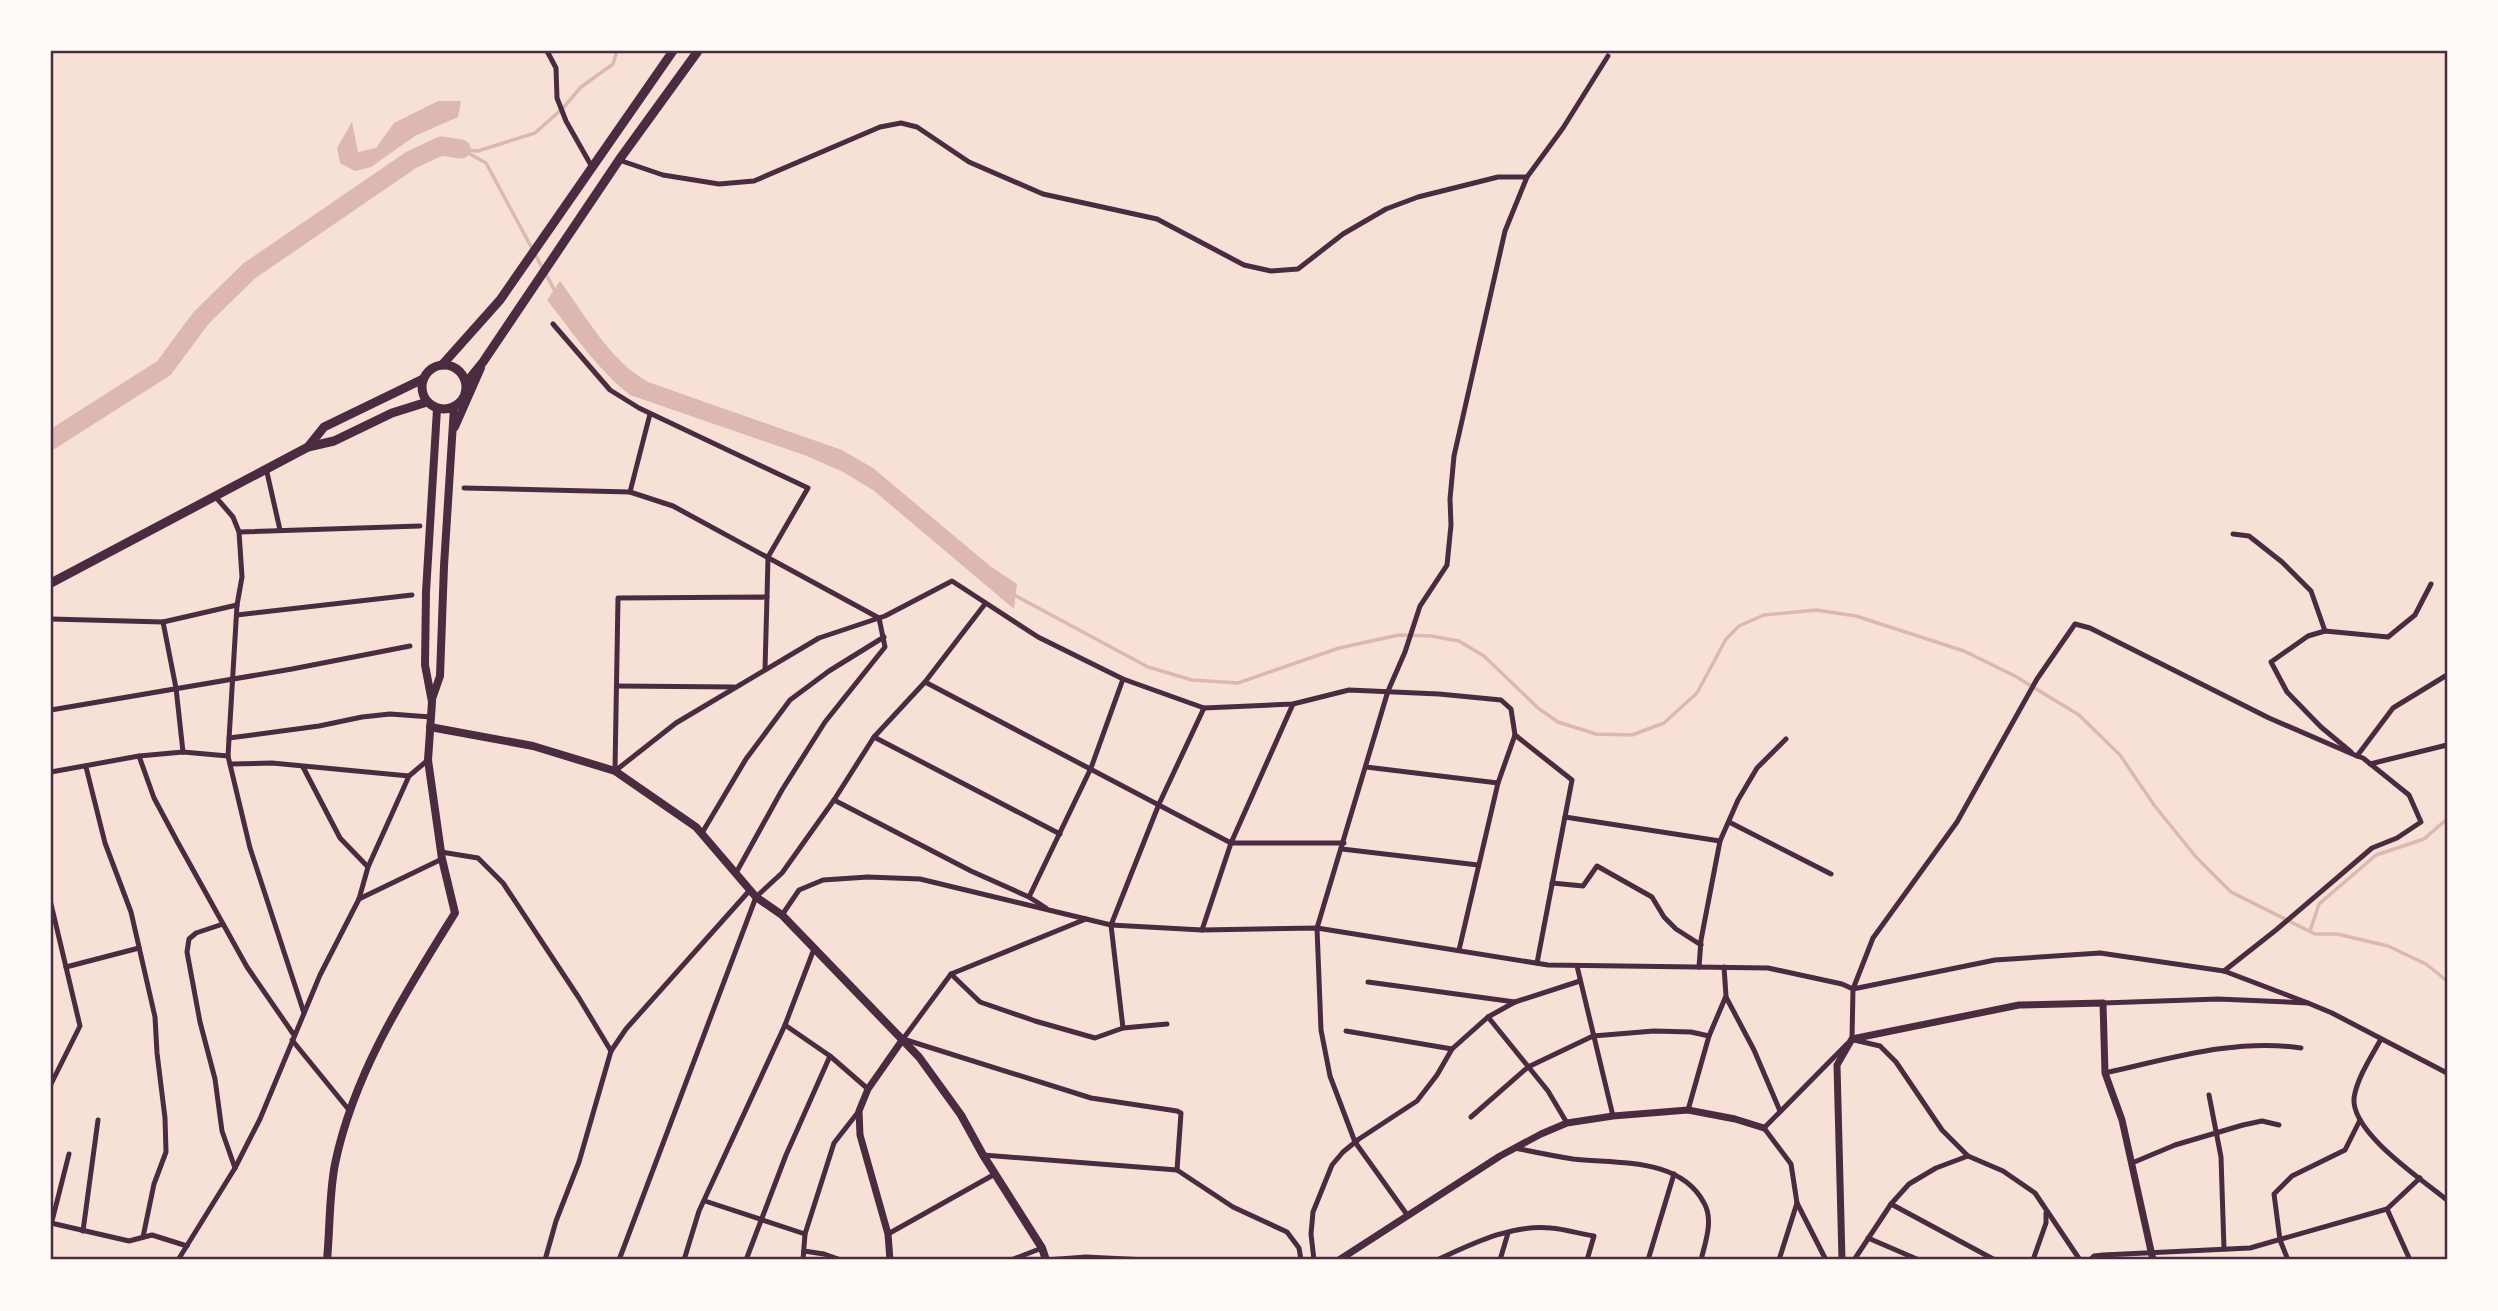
<svg xmlns="http://www.w3.org/2000/svg" width="2498" height="1311" font-family="'Open Sans',sans-serif">
	<rect width="100%" height="100%" fill="#f7e1d7"/>
	<g fill="#dcb8b0">
		<path d="M438,101H461L458,117L415,136L371,167L355,171L340,163L337,148L352,122L358,152L376,148L394,123Z"/>
		<path d="M560,281C586,316 609,360 648,382L842,450L873,468L990,566L1017,584L1014,609L873,490L843,472L807,456L630,395C597,369 573,333 547,300Z"/>
	</g>
	<g fill="none" stroke-linecap="round" stroke-linejoin="round">
		<g stroke="#dcb8b0" stroke-width="3.5">
			<path d="M461,149L486,163L556,293"/>
			<path d="M466,150L478,151L535,133L563,108L581,87L613,64L617,51"/>
			<path d="M1014,595L1148,667L1192,680L1238,683L1339,648L1399,635L1431,636L1459,641L1484,656L1538,708L1558,722L1596,734L1632,735L1664,723L1697,693L1726,639L1739,626L1764,615L1816,610L1856,616L1964,651L2015,676L2079,715L2120,755L2154,805L2196,857L2231,892L2315,934H2337L2388,946L2426,964L2447,981"/>
			<path d="M2310,931L2319,904L2376,855L2424,839L2447,819"/>
		</g>
		<path stroke="#dcb8b0" stroke-width="19" d="M51,440L164,368L201,318L249,271L411,160L441,146L461,149"/>
		<g stroke="#4a2c40" stroke-width="5">
			<path d="M547,51L556,68L557,98L566,121L592,167"/>
			<path d="M619,160L663,175L719,184L754,181L880,127L901,123L917,127L969,162L1043,194L1157,219L1244,265L1271,271L1298,269L1343,234L1386,209L1418,197L1498,177H1527"/>
			<path d="M553,324L610,390L639,408L808,488L768,557L767,597"/>
			<path d="M266,468L280,530"/>
			<path d="M464,488L630,492L673,506L879,618L885,647L825,722L782,790L736,873"/>
			<path d="M630,492L650,414"/>
			<path d="M214,495L233,517L239,532L242,577L237,605L228,756L250,848L304,1013"/>
			<path d="M239,532L420,526"/>
			<path d="M2233,534L2249,536L2282,562L2311,591L2325,631"/>
			<path d="M237,615L412,595"/>
			<path d="M51,619L163,622L237,605"/>
			<path d="M163,622L176,688L183,752"/>
			<path d="M925,682L1231,843H1344"/>
			<path d="M618,686L734,687"/>
			<path d="M51,710L292,669L410,646"/>
			<path d="M1515,735L1572,780L1537,963"/>
			<path d="M874,737L1060,834"/>
			<path d="M229,738L319,726L362,717L390,714L431,717"/>
			<path d="M2351,752L2321,727L2287,692L2271,662L2308,636L2325,631L2388,637L2415,615L2431,584"/>
			<path d="M139,756L154,798L177,841L247,967L294,1035"/>
			<path d="M230,764L272,763L409,776"/>
			<path d="M2370,764L2447,745"/>
			<path d="M86,767L105,843L131,912L155,1017L157,1053L165,1118L166,1152L154,1184L143,1237"/>
			<path d="M303,767L340,838L368,867"/>
			<path d="M1366,767L1498,783"/>
			<path d="M615,770L618,598L767,597L765,669"/>
			<path d="M615,771L676,723L819,638L885,616L952,581L1038,637L1123,679L1204,708L1293,704L1349,690L1439,694L1501,700L1511,709L1515,735L1498,783L1459,950"/>
			<path d="M51,772L139,756L183,752L228,756"/>
			<path d="M834,800L971,871L1029,897L1046,908"/>
			<path d="M1565,817L1720,841"/>
			<path d="M1729,822L1831,874"/>
			<path d="M702,833L746,759L790,700L829,671L884,637"/>
			<path d="M1342,849L1478,865"/>
			<path d="M441,852L478,858L503,883L579,998L611,1051"/>
			<path d="M1552,883L1583,886L1597,866L1652,897L1664,917L1676,929L1701,945"/>
			<path d="M1029,897L1091,768L1123,679"/>
			<path d="M359,899L442,859"/>
			<path d="M51,904L80,1026L51,1084"/>
			<path d="M782,915L799,890L823,880L868,877L920,879L1111,925L1202,930L1317,928L1548,965L1768,968L1842,984L1853,989L1852,1039"/>
			<path d="M1086,919L951,974L903,1039L1091,1098L1177,1111L1181,1113L1177,1170"/>
			<path d="M223,924L196,933L189,939L187,952L200,1022L215,1079L222,1131L235,1168"/>
			<path d="M1202,930L1231,843L1293,704"/>
			<path d="M1577,966L1613,1116"/>
			<path d="M66,967L139,948"/>
			<path d="M1699,967L1701,940L1720,841L1738,800L1757,768L1786,739"/>
			<path d="M2224,971L2276,930L2372,848L2397,838L2421,822L2409,795L2363,758L2357,756L2393,708L2447,675"/>
			<path d="M951,974L980,1002L1035,1021L1095,1038L1123,1028L1167,1024"/>
			<path d="M1368,982L1515,1002"/>
			<path d="M1726,997L1754,1050L1780,1111"/>
			<path d="M2103,1003L2218,999L2308,1003L2332,1013L2447,1073"/>
			<path d="M2308,1003L2224,971L2100,953L1995,960L1853,989L1873,938L1957,822L2037,679L2075,624L2090,628L2269,718L2357,756"/>
			<path d="M1488,1017L1548,1091L1567,1123"/>
			<path d="M785,1025L830,1056L868,1089"/>
			<path d="M1123,1028L1111,925L1159,804L1204,708"/>
			<path d="M1346,1031L1452,1049"/>
			<path d="M2381,1039C2371,1057 2357,1078 2354,1098C2351,1133 2423,1180 2447,1200"/>
			<path d="M292,1040L349,1110"/>
			<path d="M1854,1040L1880,1046L1896,1062L1942,1130L1968,1156L2003,1171L2035,1193L2080,1260"/>
			<path d="M2105,1073C2169,1059 2235,1038 2301,1048"/>
			<path d="M2209,1095L2221,1157L2224,1249"/>
			<path d="M1688,1110L1709,1036L1726,996L1724,967"/>
			<path d="M1471,1117L1528,1067L1593,1036L1654,1031L1691,1032L1709,1036"/>
			<path d="M1515,1148C1534,1152 1554,1156 1573,1159C1617,1164 1680,1157 1704,1203C1714,1220 1705,1243 1701,1260"/>
			<path d="M983,1155L1177,1170L1233,1207L1287,1232L1299,1248L1301,1260"/>
			<path d="M2132,1163L2175,1145L2243,1125L2262,1121L2279,1125"/>
			<path d="M705,1201L805,1234"/>
			<path d="M1797,1203L1826,1260"/>
			<path d="M1891,1204L1995,1260"/>
			<path d="M2387,1209L2410,1260"/>
			<path d="M1408,1216L1355,1142L1330,1076L1321,1030L1317,928L1388,691L1405,652L1420,606L1447,565L1451,525L1450,499L1454,456L1505,231L1527,177L1563,128L1608,56"/>
			<path d="M51,1223L129,1241L152,1235L187,1246"/>
			<path d="M51,1225L69,1154"/>
			<path d="M83,1231L98,1120"/>
			<path d="M888,1234L995,1174"/>
			<path d="M1868,1238L1919,1260"/>
			<path d="M804,1251L824,1254L841,1260"/>
			<path d="M178,1260L235,1168L260,1119L320,975L359,899L368,867L409,776L428,760"/>
			<path d="M545,1260L556,1221L579,1162L611,1051L626,1029L750,890"/>
			<path d="M619,1260L756,897L782,873L834,800L874,737L925,682L985,604"/>
			<path d="M684,1260L699,1211L785,1025L814,949"/>
			<path d="M746,1260L786,1155L830,1056"/>
			<path d="M803,1260L805,1234L834,1143L859,1111"/>
			<path d="M1011,1260L1042,1248"/>
			<path d="M1046,1260L1086,1257L1147,1260"/>
			<path d="M1314,1260L1311,1234L1313,1212L1332,1165L1343,1152L1359,1139L1417,1101L1437,1075L1452,1049L1488,1017L1515,1002L1580,981"/>
			<path d="M1437,1260C1472,1244 1511,1224 1551,1228C1565,1229 1580,1234 1594,1236L1587,1260"/>
			<path d="M1500,1260L1508,1233"/>
			<path d="M1648,1260L1674,1174"/>
			<path d="M1779,1260L1797,1203L1791,1164L1764,1128L1847,1044"/>
			<path d="M1854,1260L1891,1204L1909,1184L1936,1168L1968,1156"/>
			<path d="M2033,1260L2046,1223V1213"/>
			<path d="M2090,1260L2094,1256L2103,1255L2250,1248L2387,1209L2420,1178"/>
			<path d="M2288,1260L2280,1240L2274,1194L2292,1176L2345,1150L2360,1120"/>
		</g>
		<g stroke="#4a2c40" stroke-width="7">
			<path d="M890,1260L888,1234L860,1135L859,1111L868,1089L903,1039"/>
			<path d="M1339,1260L1500,1156L1541,1134L1567,1123L1613,1116L1688,1110L1735,1119L1764,1128"/>
			<path d="M1842,1260L1837,1065L1852,1039L2019,1005L2103,1003L2105,1073L2122,1120L2153,1260"/>
		</g>
		<g stroke="#4a2c40" stroke-width="8">
			<path d="M455,427L481,368"/>
			<path d="M432,699L440,676L444,566L454,407"/>
			<path d="M430,727L533,746L615,771L696,827L756,897L782,915L919,1057L961,1115L983,1155L1042,1248L1046,1260"/>
			<path d="M327,1260C330,1229 329,1195 335,1164C354,1072 406,992 455,913L442,859L428,760L432,702L425,665L426,592L437,409"/>
		</g>
		<g stroke="#4a2c40" stroke-width="9">
			<circle cx="444" cy="387" r="22"/>
			<path d="M442,365L500,300L673,51"/>
			<path d="M466,383L483,362L619,160L698,51"/>
			<path d="M308,447L324,427L423,379"/>
			<path d="M51,583L308,447L334,441L392,413L427,402"/>
		</g>
	</g>
	<rect width="2498" height="1311" fill="none" stroke="#fffaf5" stroke-width="105"/>
	<rect x="52" y="52" width="2394" height="1206" fill="none" stroke="#4a2c40" stroke-width="2.5"/>
</svg>
